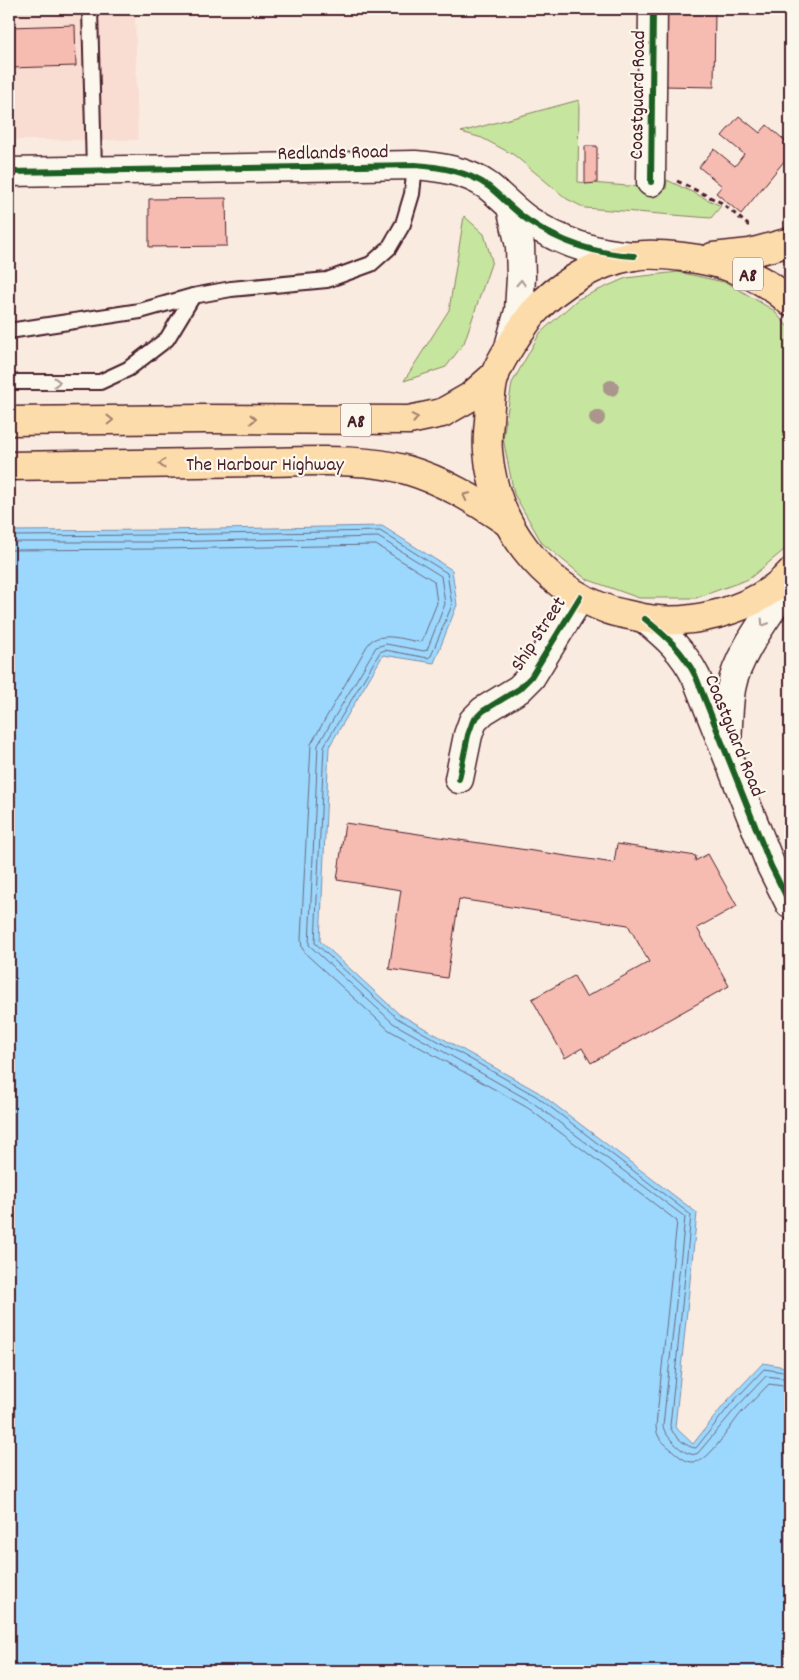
<svg xmlns="http://www.w3.org/2000/svg" width="799" height="1680" font-family="Dekko,sans-serif">
	<rect width="100%" height="100%" fill="#faebe0"/>
	<filter id="ink" filterUnits="userSpaceOnUse"><feTurbulence type="fractalNoise" baseFrequency=".02" numOctaves="2"/><feDisplacementMap in="SourceGraphic" scale="10" xChannelSelector="R" yChannelSelector="G"/><feConvolveMatrix kernelMatrix="1 2 1 2 8 2 1 2 1" color-interpolation-filters="sRGB"/></filter>
	<g filter="url(#ink)">
		<path fill="#f9ddd2" d="M9,9H135L138,140H9Z"/>
		<g fill="#c6e59e" stroke="#888264">
			<path d="M579,100L578,182L666,189L667,180L721,206L711,218L585,208L567,199L514,155L482,138L461,132Z"/>
			<path d="M464,216L484,234L492,261L464,343L446,367L404,381L449,310Z"/>
			<path d="M678,272L728,283L773,310L790,329V545L749,579L696,598H639L586,579L542,543L514,494L503,438L512,383L540,333L578,299L626,278Z"/>
		</g>
		<path fill="#9cd8fd" stroke="#7b8ea9" d="M382,526L452,570L457,605L434,663L383,655L329,747L320,941L399,1014L538,1092L697,1213L675,1427L693,1444L727,1401L763,1363L790,1368V1671H9V531L161,530Z"/>
		<g fill="none" stroke-linecap="round" stroke-linejoin="round">
			<g stroke="#6b697f" stroke-width="1">
				<path d="M9,536L161,535L380,531L447,573L452,605L431,656L428,658L385,650L380,652L324,746L315,943L397,1018L536,1096L691,1215L670,1426C672,1435 687,1448 696,1448L731,1404L764,1369L790,1373"/>
				<path d="M9,542H161L378,537L441,576L445,604L427,650L424,651L386,644L376,647L318,745L309,945L393,1023L532,1102L685,1217L663,1426C664,1435 682,1453 691,1454C694,1455 695,1454 698,1453L736,1408L766,1376L790,1379"/>
				<path d="M9,550L161,549L376,545L434,581L437,603L422,641L420,642C405,640 385,632 371,641L367,646L311,744L301,939L302,948L307,955L389,1030L528,1108L677,1221L656,1426C656,1438 664,1443 672,1450C680,1457 688,1465 699,1461C712,1457 732,1423 742,1412C751,1403 760,1393 769,1384L790,1387"/>
			</g>
		</g>
		<g fill="#f6bbb1" stroke="#4a1f2b">
			<path d="M664,9H715L714,87L663,86Z"/>
			<path d="M75,25L76,66L9,68V27Z"/>
			<path d="M739,116L760,133L767,125L790,145V154L741,214L716,193L722,186L699,167L714,149L735,166L744,154L722,136Z"/>
			<path d="M585,146H597V183L585,184Z"/>
			<path d="M226,198L227,246L149,247V199Z"/>
			<path d="M345,823L614,863L617,844L696,856L695,861L708,854L737,906L697,928L729,986L591,1063L582,1048L565,1058L532,999L574,976L586,997L649,962L628,925L459,899L447,978L389,969L401,890L337,880Z"/>
		</g>
		<g fill="none" stroke-linecap="round" stroke-linejoin="round">
			<g stroke="#4a1f2b" stroke-width="18">
				<g id="service">
					<path d="M90,9L94,171"/>
					<path d="M9,331L140,311L193,296L231,289L327,280L371,264L389,248L403,224L412,194L415,165"/>
					<path d="M9,382H100L128,369L167,339L193,296"/>
				</g>
			</g>
			<g stroke="#4a1f2b" stroke-width="31">
				<g id="minor">
					<path d="M9,172L415,165C440,167 467,171 488,186C502,197 514,211 529,221C560,242 597,254 634,256"/>
					<path d="M651,182L653,9"/>
					<path d="M510,343L519,311L521,277L520,246L511,207"/>
					<path d="M645,619C667,637 683,651 696,677L771,866L790,904"/>
					<path d="M727,747C728,728 728,708 731,689C737,654 771,612 790,582"/>
					<path d="M459,779L468,735L473,721L483,711L519,689L531,677L580,597"/>
				</g>
			</g>
			<g stroke="#4a1f2b" stroke-width="31">
				<g id="trunk">
					<path d="M713,257L750,253L790,242"/>
					<path d="M790,302C762,275 721,261 683,257C667,255 649,253 633,256C596,263 560,283 535,311C529,317 525,325 520,331C511,345 500,360 495,375C490,389 490,407 489,421C488,431 487,441 488,451C494,524 540,585 609,610C617,613 625,614 634,616C683,629 755,612 790,573"/>
					<path d="M9,421L204,419L409,420L442,413L470,397L495,375"/>
					<path d="M9,466C92,465 176,463 259,462C305,462 362,457 407,470C444,481 475,500 507,522"/>
				</g>
			</g>
			<path stroke="#4a1f2b" stroke-width="3" stroke-dasharray="5 4" stroke-linecap="butt" d="M677,181L722,203L748,225H749"/>
			<use href="#service" stroke="#fbf7ec" stroke-width="14"/>
			<use href="#minor" stroke="#fbf7ec" stroke-width="28"/>
			<use href="#trunk" stroke="#fddcac" stroke-width="28"/>
			<g stroke="#fbf7ec" stroke-width="9">
				<g id="cycleway">
					<path d="M9,172L415,165C440,167 467,171 488,186C502,197 514,211 529,221C560,242 597,254 634,256"/>
					<path d="M651,182L653,9"/>
					<path d="M645,619C667,637 683,651 696,677L771,866L790,904"/>
					<path d="M459,779L468,735L473,721L483,711L519,689L531,677L580,597"/>
				</g>
			</g>
			<use href="#cycleway" stroke="#1b5e20" stroke-width="6"/>
		</g>
		<g fill="#aa968c">
			<circle cx="611" cy="388" r="8"/>
			<circle cx="597" cy="418" r="8"/>
		</g>
		<defs><path id="oneway-chevron" d="M-2-3.5L2.5 0L-2 3.5" fill="none" stroke-width="1.6" stroke-linecap="round" stroke-linejoin="round" transform="scale(1.25)"/></defs>
		<g stroke="#ab9695">
			<use href="#oneway-chevron" transform="translate(521 283) rotate(-87)"/>
			<use href="#oneway-chevron" transform="translate(57 382)"/>
			<use href="#oneway-chevron" transform="translate(764 623) rotate(123)"/>
		</g>
		<g stroke="#a47e6c">
			<use href="#oneway-chevron" transform="translate(415 418) rotate(-11)"/>
			<use href="#oneway-chevron" transform="translate(253 419)"/>
			<use href="#oneway-chevron" transform="translate(110 420) rotate(-1)"/>
			<use href="#oneway-chevron" transform="translate(162 464) rotate(179)"/>
			<use href="#oneway-chevron" transform="translate(466 496) rotate(-153)"/>
		</g>
	</g>
	<g text-anchor="middle" stroke-width="4.5" stroke-linejoin="round" paint-order="stroke">
		<g fill="#fbf7ec" stroke="#7f6065" stroke-width="1">
			<rect x="733" y="257.5" width="30" height="33" rx="4"/>
			<rect x="341" y="403.5" width="30" height="33" rx="4"/>
		</g>
		<g font-size="19" font-weight="bold" fill="#4a1f2b">
			<text x="748" y="281">A8</text>
			<text x="356" y="427">A8</text>
		</g>
		<g font-size="20" fill="#4a1f2b" stroke="#fbf7ec">
			<text transform="translate(636 95) rotate(-89)" y="7">Coastguard Road</text>
			<text transform="translate(333 151) rotate(-1)" y="7">Redlands Road</text>
			<text x="265" y="470">The Harbour Highway</text>
			<text transform="translate(537 633) rotate(-57)" y="7">Ship Street</text>
			<text transform="translate(736 735) rotate(68)" y="7">Coastguard Road</text>
		</g>
	</g>
	<rect width="799" height="1680" fill="none" stroke="#fbf7ec" stroke-width="30"/>
	<rect x="15" y="15" width="769" height="1650" fill="none" stroke="#4a1f2b" stroke-width="2" filter="url(#ink)"/>
</svg>
